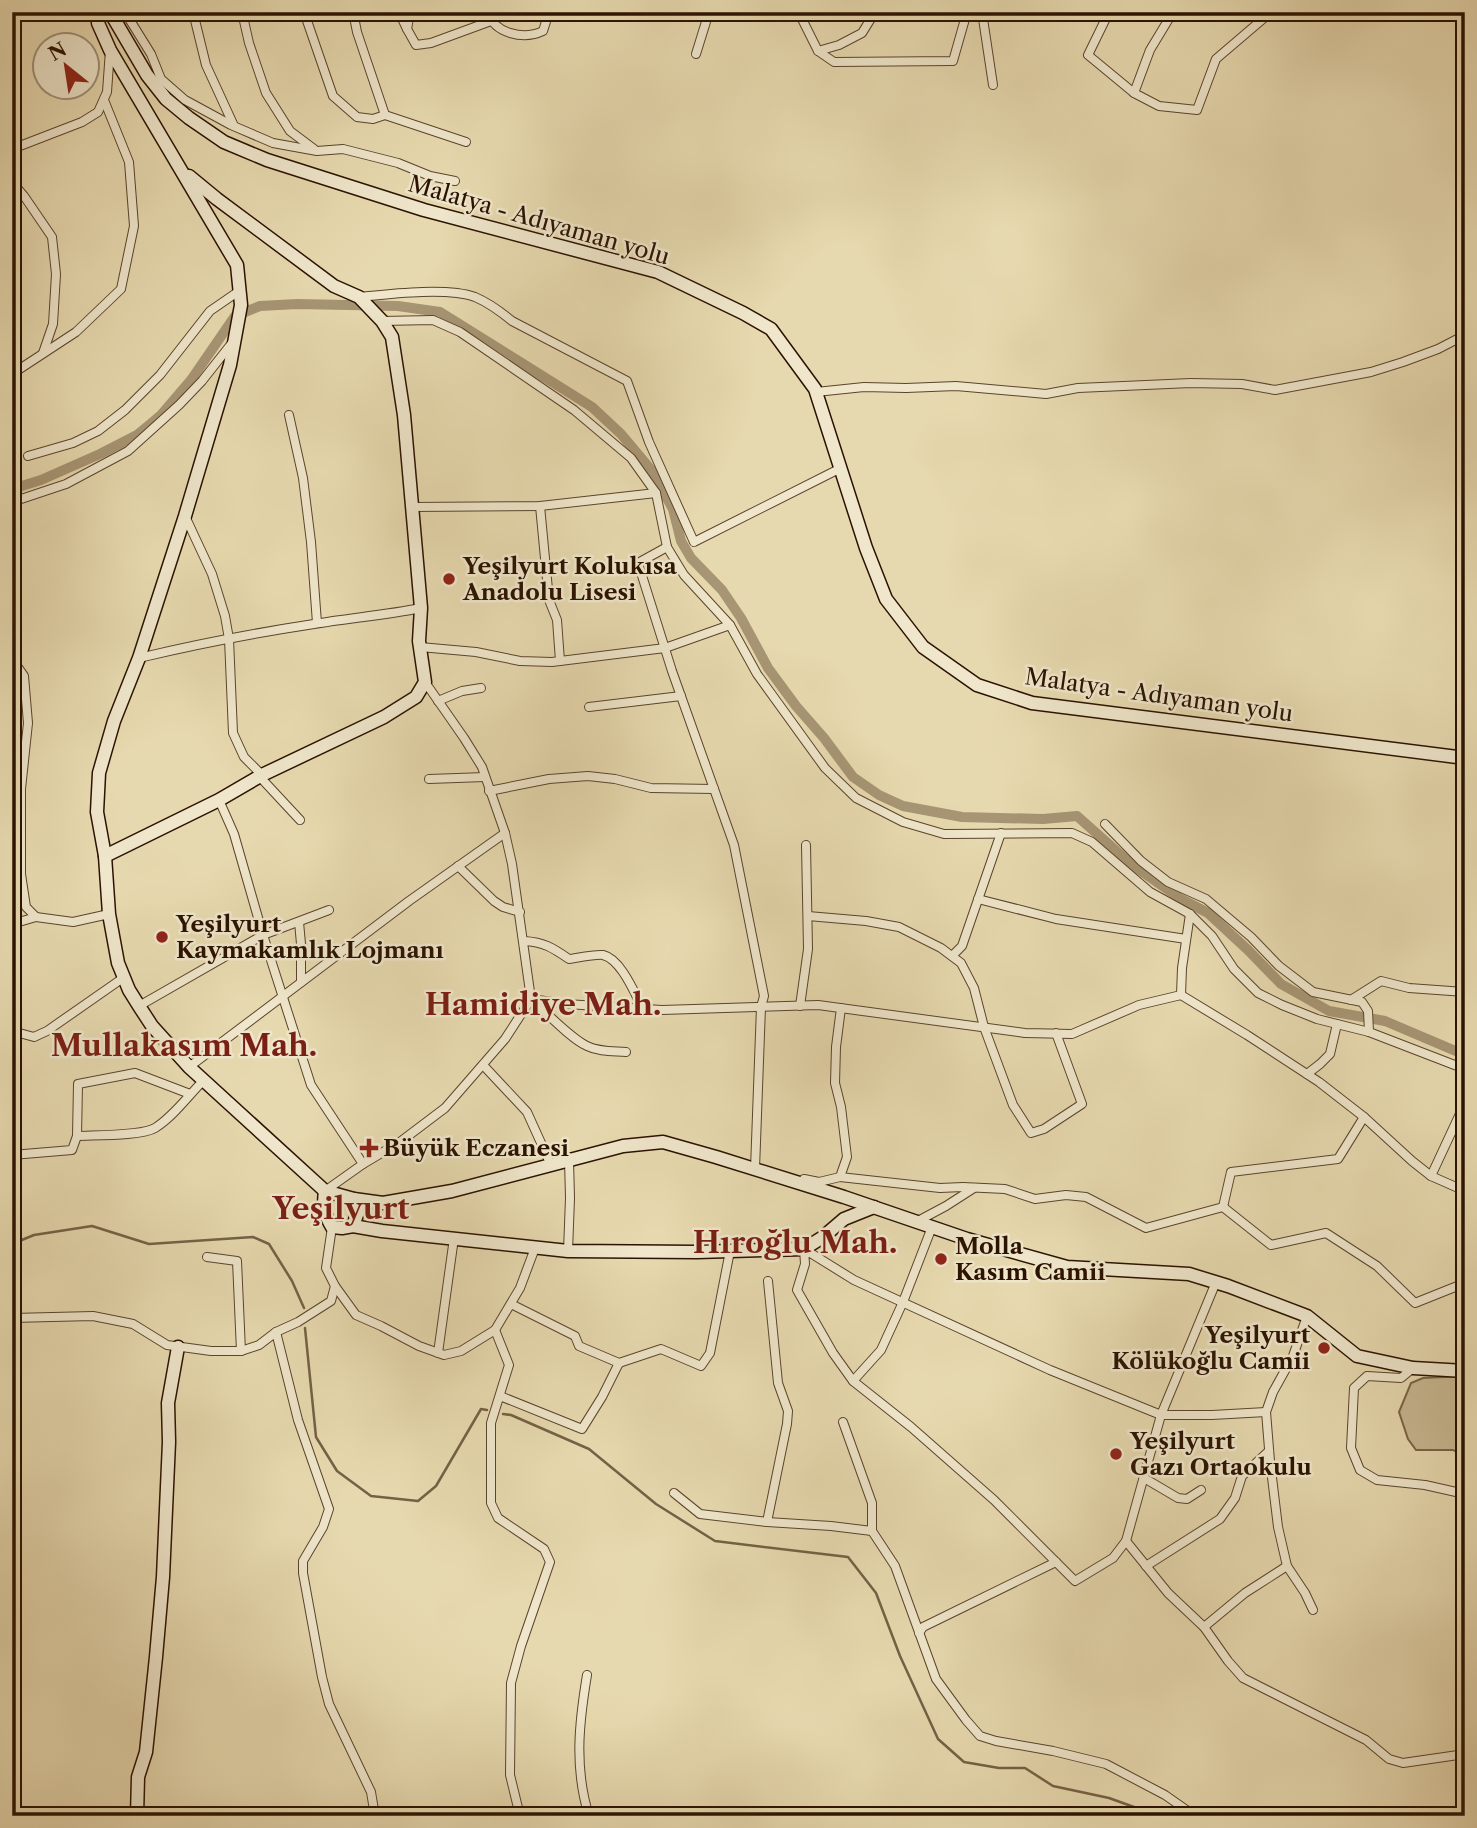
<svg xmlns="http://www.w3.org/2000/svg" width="1477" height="1828" font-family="'Libre Caslon Text',serif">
	<rect width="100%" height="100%" fill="#e7d9af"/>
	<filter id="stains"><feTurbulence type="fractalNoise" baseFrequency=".00286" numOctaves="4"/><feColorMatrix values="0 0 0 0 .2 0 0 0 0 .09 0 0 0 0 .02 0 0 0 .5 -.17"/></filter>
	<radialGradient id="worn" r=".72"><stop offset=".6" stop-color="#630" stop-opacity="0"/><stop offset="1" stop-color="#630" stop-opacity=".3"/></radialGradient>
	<path fill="#c7b791" stroke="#796448" stroke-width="2" d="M1465,1376V1457L1453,1450H1416L1408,1439L1399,1412L1411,1383L1423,1378Z"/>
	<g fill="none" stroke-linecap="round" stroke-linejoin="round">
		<g stroke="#756146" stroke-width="2.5">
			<path d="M12,1244L34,1235L92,1226L149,1244L253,1237L269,1244L292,1281L304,1308"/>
			<path d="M305,1328L316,1437L337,1471L371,1496L418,1501L436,1486L481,1409L487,1410"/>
			<path d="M503,1414L511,1415L589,1449L656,1504L715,1541L848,1557L876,1593L900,1656L938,1739L964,1762L999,1768H1025L1053,1786L1109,1798L1159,1816"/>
		</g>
		<path stroke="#a79574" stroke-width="10" d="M12,489L41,480L100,454L137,435L161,415L191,380L235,316L260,306L297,304L398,306L440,312L592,407L621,434L652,471L673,509L681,541L691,558L722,590L741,618L768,668L796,706L824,738L853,777L879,795L903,806L962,817L1043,819L1077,816L1131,864L1181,899L1208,913L1248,950L1281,984L1329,1011L1385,1021L1465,1055"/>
		<g stroke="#5a442c" stroke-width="10">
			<g id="street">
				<path d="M193,12L206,65L234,126"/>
				<path d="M242,12L249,43L266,93L290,131L314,149"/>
				<path d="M304,12L333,96L357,117L373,119L385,115L466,142"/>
				<path d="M353,12L357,32L385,115"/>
				<path d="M399,12L407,29L410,12"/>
				<path d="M488,12C494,34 524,40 543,31L549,12"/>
				<path d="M729,12L741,15L748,12"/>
				<path d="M753,12L801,17"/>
				<path d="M801,12V17L818,51L834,62L953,61L967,12"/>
				<path d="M982,12L993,85"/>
				<path d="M1109,12L1088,55L1134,93"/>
				<path d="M1173,12L1150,50L1134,93L1159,106L1197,110L1216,59L1271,12"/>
				<path d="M110,13H119L128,17L151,54L161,79L185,100L231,125L273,143L317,151L343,149L398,163L430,176L455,181"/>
				<path d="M407,29L416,45L431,43L491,21"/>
				<path d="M818,51L839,45L862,33L875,12"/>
				<path d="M696,54L709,12"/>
				<path d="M12,149L82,122L98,112L107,92L110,50"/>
				<path d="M12,182L24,196L52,237L56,274L53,324L43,353"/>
				<path d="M359,297C389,294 447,287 475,297C489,303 500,311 512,321L627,381L649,442L694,542L841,468"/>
				<path d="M382,321L433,320L460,332L574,410L631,458L656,493L667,547L684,575L730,625L757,674L825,768L856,798L903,822L944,834L1072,833L1092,842L1150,892L1190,914L1212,936L1234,969L1258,993L1282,1005L1317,1019L1369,1032L1465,1069"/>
				<path d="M12,374L76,332L121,289L134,226L129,162L104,100"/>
				<path d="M816,392L864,387L906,388L956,386L1046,394L1078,388L1191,383L1242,384L1275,390L1371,372L1403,362L1438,349L1465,335"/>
				<path d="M289,415L303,478L311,542L317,623"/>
				<path d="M28,456L73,443L98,431L125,410L160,375L210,311L239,291"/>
				<path d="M12,502L66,484L128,451L179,405L202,381L232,343"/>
				<path d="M540,506L549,600L557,620L560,661"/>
				<path d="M412,507L540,506L656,493"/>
				<path d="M185,516L212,574L225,616L229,639L233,733L244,757L262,775"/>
				<path d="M667,547L638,563L672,671L734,845L764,996L761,1007L755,1169"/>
				<path d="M420,647L476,652L520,661L552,662L665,648L730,625"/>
				<path d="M139,658C197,644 255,633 314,624C350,618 386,615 421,608"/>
				<path d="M12,659L24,676L28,723L21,789V874L26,907L36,917L73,922L109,914"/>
				<path d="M438,701L462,691L481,688"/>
				<path d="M589,707L681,696"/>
				<path d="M260,777L300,820"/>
				<path d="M429,779L485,777"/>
				<path d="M489,791L549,779L588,776L615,779L651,788L714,789"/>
				<path d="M219,800L234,834L263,935L311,1085L363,1164"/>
				<path d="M1105,824L1141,861L1168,882L1206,899L1251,937L1279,966L1313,992L1362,1002L1368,1011L1369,1032"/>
				<path d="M458,866L494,901L503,907L520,912"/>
				<path d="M978,899L1056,919L1186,939"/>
				<path d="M808,916L866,921L899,927L941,948L961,963L974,988L984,1027L1013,1105L1031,1133L1044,1129L1082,1104L1056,1033"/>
				<path d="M299,922L301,944V982"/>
				<path d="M12,924L36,917"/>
				<path d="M524,941C544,942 553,948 569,959C577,958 595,954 603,955C621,959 635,994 643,1009"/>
				<path d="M952,956L962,946L1001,833"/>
				<path d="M1181,995L1182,968L1190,914"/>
				<path d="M531,999L566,1004L662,1010L818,1005L1025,1033L1072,1034L1139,1005L1181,995L1247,1035L1319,1082L1364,1117L1412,1161L1431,1176L1465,1191"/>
				<path d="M531,999C546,1012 570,1038 587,1046C599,1052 613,1051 626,1052"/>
				<path d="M1351,1000L1381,981L1409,988L1465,992"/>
				<path d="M139,1006L263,935L329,910"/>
				<path d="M800,1006L808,949L806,845"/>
				<path d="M12,1031L34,1037L47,1031L123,978"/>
				<path d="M483,1065L527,1112L551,1165"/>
				<path d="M189,1067L409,901L505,833"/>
				<path d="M1307,1074L1320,1064L1330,1054L1337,1024"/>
				<path d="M77,1136C94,1135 142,1136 155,1128C173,1117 188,1096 203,1081"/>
				<path d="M12,1155L72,1150L77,1136L78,1084L135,1073L190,1094"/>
				<path d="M1431,1176L1465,1103"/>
				<path d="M840,1177L940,1188L963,1187L1005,1189L1035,1199L1066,1195L1086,1197L1146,1228L1223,1207L1231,1172L1338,1159L1364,1117"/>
				<path d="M804,1179L819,1182L840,1177L847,1157L841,1107L835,1083L836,1047L841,1008"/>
				<path d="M325,1191L363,1164L400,1142L445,1108L505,1039L531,999L512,864L505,833L482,767L464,738L425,682"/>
				<path d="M1223,1207L1271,1245L1326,1233L1377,1266L1415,1303L1465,1283"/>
				<path d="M916,1222L946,1206L974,1188"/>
				<path d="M568,1251L570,1198L569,1160"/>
				<path d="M207,1257L237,1261L241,1351"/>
				<path d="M1216,1282L1161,1415L1126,1541L1113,1558L1075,1581L994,1500L911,1427L853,1381L833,1353L797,1290L805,1264L804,1249L854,1280L1050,1370L1161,1415H1212L1266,1412"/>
				<path d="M335,1286L356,1315L381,1326L419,1346L444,1355L461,1351L495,1330L520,1288L535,1248"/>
				<path d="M511,1304L575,1336L579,1346L619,1363L661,1349L701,1366L710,1353L730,1251"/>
				<path d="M1307,1316L1293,1356L1273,1392L1266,1412L1270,1461L1278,1527L1287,1566L1305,1593L1313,1610"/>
				<path d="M12,1318L93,1316L133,1324L167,1345L211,1351H241L259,1345L276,1332L298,1322L331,1301L335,1286L326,1268L332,1227"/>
				<path d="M495,1330L509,1365L491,1423V1503L498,1518L544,1549L550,1562L521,1646L511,1683L510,1775L520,1816"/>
				<path d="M276,1332L298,1420L329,1509L323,1527L303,1561V1573L322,1677L329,1704L371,1792L375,1816"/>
				<path d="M438,1353L454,1238"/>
				<path d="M1413,1368L1401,1378L1367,1376L1354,1388L1351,1448L1360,1470L1377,1480L1425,1485L1465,1494"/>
				<path d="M853,1381L881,1350L903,1302L932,1227"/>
				<path d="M500,1396L582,1429L602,1397L619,1363"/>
				<path d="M843,1422L872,1503V1531L895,1566L936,1679L966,1720L980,1736L996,1741L1053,1751L1106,1764L1165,1795L1195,1816"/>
				<path d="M1144,1478L1178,1498L1187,1499L1201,1490"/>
				<path d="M674,1493L700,1514L767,1522L831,1526L872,1531"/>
				<path d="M767,1522L787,1424L788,1411L778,1383L768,1281"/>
				<path d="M1126,1541L1168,1593L1204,1627L1228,1661L1243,1678L1366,1740L1389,1759L1403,1763L1465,1754"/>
				<path d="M1146,1566L1220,1519L1235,1498L1242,1476L1269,1451"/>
				<path d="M1204,1627L1245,1593L1287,1566"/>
				<path d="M919,1633L923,1627L1056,1562"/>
				<path d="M587,1675C579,1723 574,1768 589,1816"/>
				<path d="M12,1780L19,1816"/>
			</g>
		</g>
		<g stroke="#2b1200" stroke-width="15">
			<g id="secondary">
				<path d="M98,12V23L110,50L237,265L241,305L230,365L185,516L139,658L114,721L99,773L97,812L105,856L109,914L118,963L129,990L139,1006L152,1026L189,1067L325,1191L354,1199L383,1203L452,1191L623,1146L663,1142L716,1157L844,1197L967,1239L1067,1267L1189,1274L1228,1286L1307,1316L1357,1356L1413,1368L1465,1371"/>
				<path d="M110,12L147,75L166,99L189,118L224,142L267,160L424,210L658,272L743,313L771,329L815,389L866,548L886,599L923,647L977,685L1032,703L1465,758"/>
				<path d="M105,856L219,800L262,775L384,717L416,697L425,682L419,641L421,608L404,415L392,337L382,321L359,297L334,286L217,199L189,176"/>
				<path d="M325,1191C323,1206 324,1214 332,1227L342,1228L353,1226L359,1209L354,1199"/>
				<path d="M353,1226L382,1231L568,1251L697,1252L804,1249L823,1237L844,1219L874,1207"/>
				<path d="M137,1816L138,1777L146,1752L156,1657L163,1577L169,1442L168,1403L178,1347"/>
			</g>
		</g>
		<use href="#street" stroke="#efe6cb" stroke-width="8"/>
		<use href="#secondary" stroke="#efe6cb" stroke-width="12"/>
	</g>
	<g fill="#8f2418" stroke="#efe6cb" stroke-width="2.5">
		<circle cx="449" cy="579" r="7"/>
		<circle cx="162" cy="937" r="7"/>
		<path d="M365.5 1137.5h7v7h7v7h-7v7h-7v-7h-7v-7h7z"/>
		<circle cx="941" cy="1259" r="7"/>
		<circle cx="1324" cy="1348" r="7"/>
		<circle cx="1116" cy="1454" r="7"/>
	</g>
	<g text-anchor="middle" stroke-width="5" stroke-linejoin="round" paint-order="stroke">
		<g font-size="23" fill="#2b1200" stroke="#efe6cb">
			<text transform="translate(539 220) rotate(16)" y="8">Malatya - Adıyaman yolu</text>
			<text transform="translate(1159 695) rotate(8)" y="8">Malatya - Adıyaman yolu</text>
		</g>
		<g font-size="23" font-weight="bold" fill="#2b1200" stroke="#efe6cb" text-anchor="start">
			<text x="463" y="574">Yeşilyurt Kolukısa<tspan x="463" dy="26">Anadolu Lisesi</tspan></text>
			<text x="176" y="932">Yeşilyurt<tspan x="176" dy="26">Kaymakamlık Lojmanı</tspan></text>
			<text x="383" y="1156">Büyük Eczanesi</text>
			<text x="955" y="1254">Molla<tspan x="955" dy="26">Kasım Camii</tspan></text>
			<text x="1310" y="1343" text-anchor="end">Yeşilyurt<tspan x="1310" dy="26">Kölükoğlu Camii</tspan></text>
			<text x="1130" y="1449">Yeşilyurt<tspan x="1130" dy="26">Gazı Ortaokulu</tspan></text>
		</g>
		<g font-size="30" font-weight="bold" fill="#7a1f14" stroke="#efe6cb">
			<text x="543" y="1015">Hamidiye Mah.</text>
			<text x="184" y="1056">Mullakasım Mah.</text>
			<text x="341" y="1219">Yeşilyurt</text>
			<text x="795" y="1253">Hıroğlu Mah.</text>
		</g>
	</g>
	<rect width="1477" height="1828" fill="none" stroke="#e7d9af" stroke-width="42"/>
	<rect x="14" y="14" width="1449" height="1800" fill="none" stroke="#2b1200" stroke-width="3.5"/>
	<rect x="21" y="21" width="1435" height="1786" fill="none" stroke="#2b1200" stroke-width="2"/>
	<g transform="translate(66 66) rotate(330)"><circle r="33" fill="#efe6cb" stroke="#a1917a" stroke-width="2"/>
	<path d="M0-5L12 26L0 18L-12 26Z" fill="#8f2418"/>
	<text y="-10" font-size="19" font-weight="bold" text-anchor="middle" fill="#2b1200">N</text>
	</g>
	<rect width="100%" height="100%" filter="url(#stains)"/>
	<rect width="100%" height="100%" fill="url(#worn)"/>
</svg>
